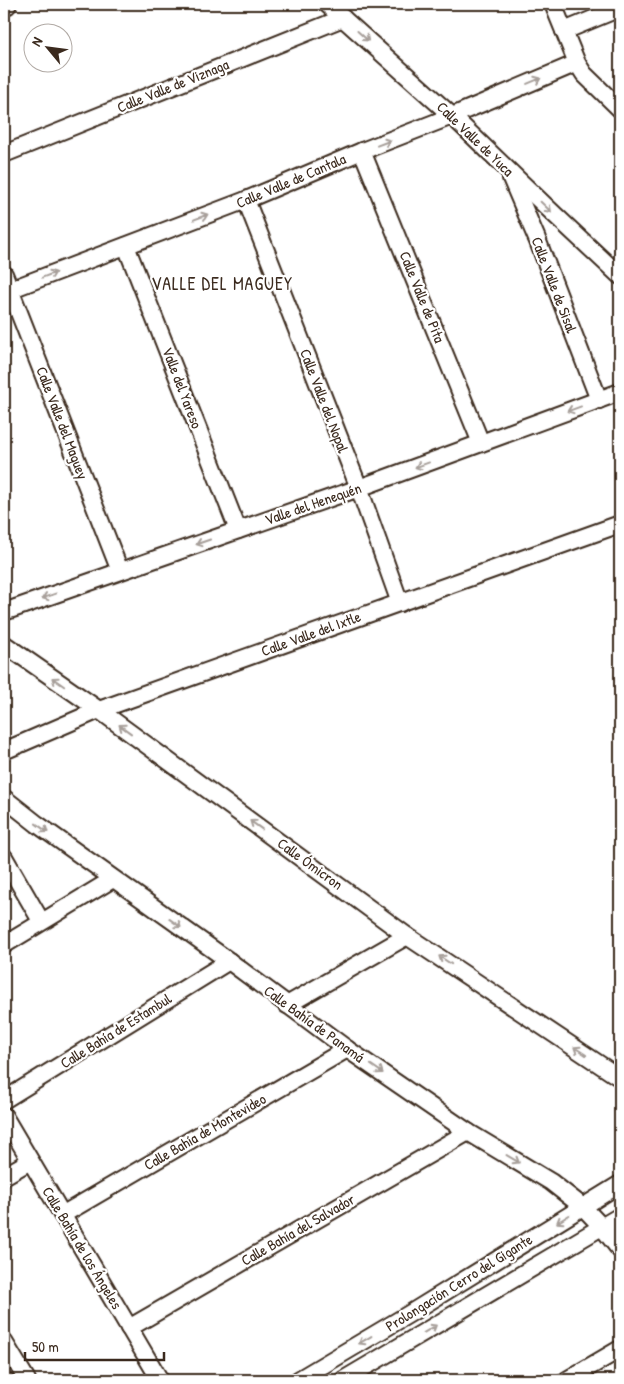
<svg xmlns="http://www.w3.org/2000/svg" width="624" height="1384" font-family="'Patrick Hand',sans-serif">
	<rect width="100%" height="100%" fill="#fff"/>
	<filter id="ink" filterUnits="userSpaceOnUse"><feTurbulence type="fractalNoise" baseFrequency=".02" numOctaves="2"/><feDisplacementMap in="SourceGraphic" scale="10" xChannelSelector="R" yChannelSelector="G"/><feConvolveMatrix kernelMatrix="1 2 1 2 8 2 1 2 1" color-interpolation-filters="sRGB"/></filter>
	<g filter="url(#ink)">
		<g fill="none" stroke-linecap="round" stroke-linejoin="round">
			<g stroke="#3b2a1e" stroke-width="20">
				<g id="minor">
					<path d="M327,4L452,116L555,215L620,276"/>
					<path d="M553,4L577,63L584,74L620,109"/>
					<path d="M564,31L620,8"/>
					<path d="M362,151L481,443"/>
					<path d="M4,154L343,18"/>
					<path d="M511,178L537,239L599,400"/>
					<path d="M246,200L359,488L400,603"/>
					<path d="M126,246L238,530"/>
					<path d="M4,274L120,571"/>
					<path d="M4,292L246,200L362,151L452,116L577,63"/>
					<path d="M4,612L359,488L620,392"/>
					<path d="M4,644L99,710L407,936L620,1078"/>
					<path d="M4,751L99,710L620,524"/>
					<path d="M4,798L37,824L229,961L347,1049L468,1132L551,1182L583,1207L602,1227L620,1250"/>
					<path d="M4,857L41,921"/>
					<path d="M4,945L113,879"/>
					<path d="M287,1005L407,936"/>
					<path d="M4,1100L229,961"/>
					<path d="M4,1116L160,1380"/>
					<path d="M4,1176L30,1161"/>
					<path d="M62,1215L347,1049"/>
					<path d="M129,1328L468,1132"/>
					<path d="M4,1342L27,1380"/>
					<path d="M298,1380L409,1314L620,1184"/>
					<path d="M343,1380L620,1216"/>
					<path d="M567,1380L620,1349"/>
				</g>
			</g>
			<g stroke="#3b2a1e" stroke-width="24">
				<path id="tertiary" d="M4,5L6,4"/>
			</g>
			<use href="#minor" stroke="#fff" stroke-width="16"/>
			<use href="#tertiary" stroke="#fff" stroke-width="20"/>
		</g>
		<defs><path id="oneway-shaft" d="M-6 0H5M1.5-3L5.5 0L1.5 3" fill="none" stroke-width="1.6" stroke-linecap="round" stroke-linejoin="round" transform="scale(1.25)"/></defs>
		<g stroke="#a79f9a">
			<use href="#oneway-shaft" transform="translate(363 36) rotate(42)"/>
			<use href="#oneway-shaft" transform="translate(534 81) rotate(-23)"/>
			<use href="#oneway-shaft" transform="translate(384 143) rotate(-21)"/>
			<use href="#oneway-shaft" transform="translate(546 207) rotate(44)"/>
			<use href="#oneway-shaft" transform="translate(201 217) rotate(-21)"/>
			<use href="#oneway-shaft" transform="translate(49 275) rotate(-21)"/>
			<use href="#oneway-shaft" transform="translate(574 409) rotate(160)"/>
			<use href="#oneway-shaft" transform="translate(422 465) rotate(160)"/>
			<use href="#oneway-shaft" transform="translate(203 542) rotate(161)"/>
			<use href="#oneway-shaft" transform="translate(49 596) rotate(161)"/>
			<use href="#oneway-shaft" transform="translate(58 682) rotate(-145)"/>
			<use href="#oneway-shaft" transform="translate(125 729) rotate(-144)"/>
			<use href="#oneway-shaft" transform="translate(256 825) rotate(-144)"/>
			<use href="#oneway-shaft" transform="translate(42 828) rotate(36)"/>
			<use href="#oneway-shaft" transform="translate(175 923) rotate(36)"/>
			<use href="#oneway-shaft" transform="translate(445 960) rotate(-146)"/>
			<use href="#oneway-shaft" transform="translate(580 1051) rotate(-146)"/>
			<use href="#oneway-shaft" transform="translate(377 1069) rotate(35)"/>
			<use href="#oneway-shaft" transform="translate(513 1159) rotate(31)"/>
			<use href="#oneway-shaft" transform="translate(563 1219) rotate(148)"/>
			<use href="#oneway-shaft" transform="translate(430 1329) rotate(-31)"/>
			<use href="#oneway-shaft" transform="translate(365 1340) rotate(149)"/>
		</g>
	</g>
	<g text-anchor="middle" stroke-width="4.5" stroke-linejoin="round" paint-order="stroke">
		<g font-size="15" fill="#3b2a1e" stroke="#fff">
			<text transform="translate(173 86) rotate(-22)" y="5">Calle Valle de Viznaga</text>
			<text transform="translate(475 139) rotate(44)" y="5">Calle Valle de Yuca</text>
			<text transform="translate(291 181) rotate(-23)" y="5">Calle Valle de Cantala</text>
			<text transform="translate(554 285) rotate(69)" y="5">Calle Valle de Sisal</text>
			<text transform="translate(422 297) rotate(68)" y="5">Calle Valle de Pita</text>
			<text transform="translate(182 388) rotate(69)" y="5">Valle del Yareso</text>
			<text transform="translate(324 401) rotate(69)" y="5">Calle Valle del Nopal</text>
			<text transform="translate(62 423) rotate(69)" y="5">Calle Valle del Maguey</text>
			<text transform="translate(313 504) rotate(-19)" y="5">Valle del Henequén</text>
			<text transform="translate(311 634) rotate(-20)" y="5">Calle Valle del Ixtle</text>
			<text transform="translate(310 864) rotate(36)" y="5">Calle Ómicron</text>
			<text transform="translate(314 1024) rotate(36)" y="5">Calle Bahía de Panamá</text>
			<text transform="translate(116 1031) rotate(-32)" y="5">Calle Bahía de Estambul</text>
			<text transform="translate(205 1132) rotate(-30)" y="5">Calle Bahía de Montevideo</text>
			<text transform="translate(298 1230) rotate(-30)" y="5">Calle Bahía del Salvador</text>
			<text transform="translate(82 1248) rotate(59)" y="5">Calle Bahía de los Ángeles</text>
			<text transform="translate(459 1283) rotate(-32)" y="5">Prolongación Cerro del Gigante</text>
		</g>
		<g font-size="18" letter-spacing="1" fill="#3b2a1e" stroke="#fff">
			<text x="222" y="290">VALLE DEL MAGUEY</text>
		</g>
	</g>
	<rect width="624" height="1384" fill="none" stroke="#fff" stroke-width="20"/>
	<rect x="10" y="10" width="604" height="1364" fill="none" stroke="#3b2a1e" stroke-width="2" filter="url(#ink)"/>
	<g transform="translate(48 48) rotate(299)"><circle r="24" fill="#ffffff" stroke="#b1aaa5"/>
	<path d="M0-4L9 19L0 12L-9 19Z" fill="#3b2a1e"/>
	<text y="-8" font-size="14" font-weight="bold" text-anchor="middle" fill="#3b2a1e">N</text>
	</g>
	<path d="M25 1352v8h139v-8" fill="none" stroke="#3b2a1e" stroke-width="2.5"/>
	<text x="32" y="1352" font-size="15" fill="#3b2a1e" stroke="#ffffff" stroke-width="4" paint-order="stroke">50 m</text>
</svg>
